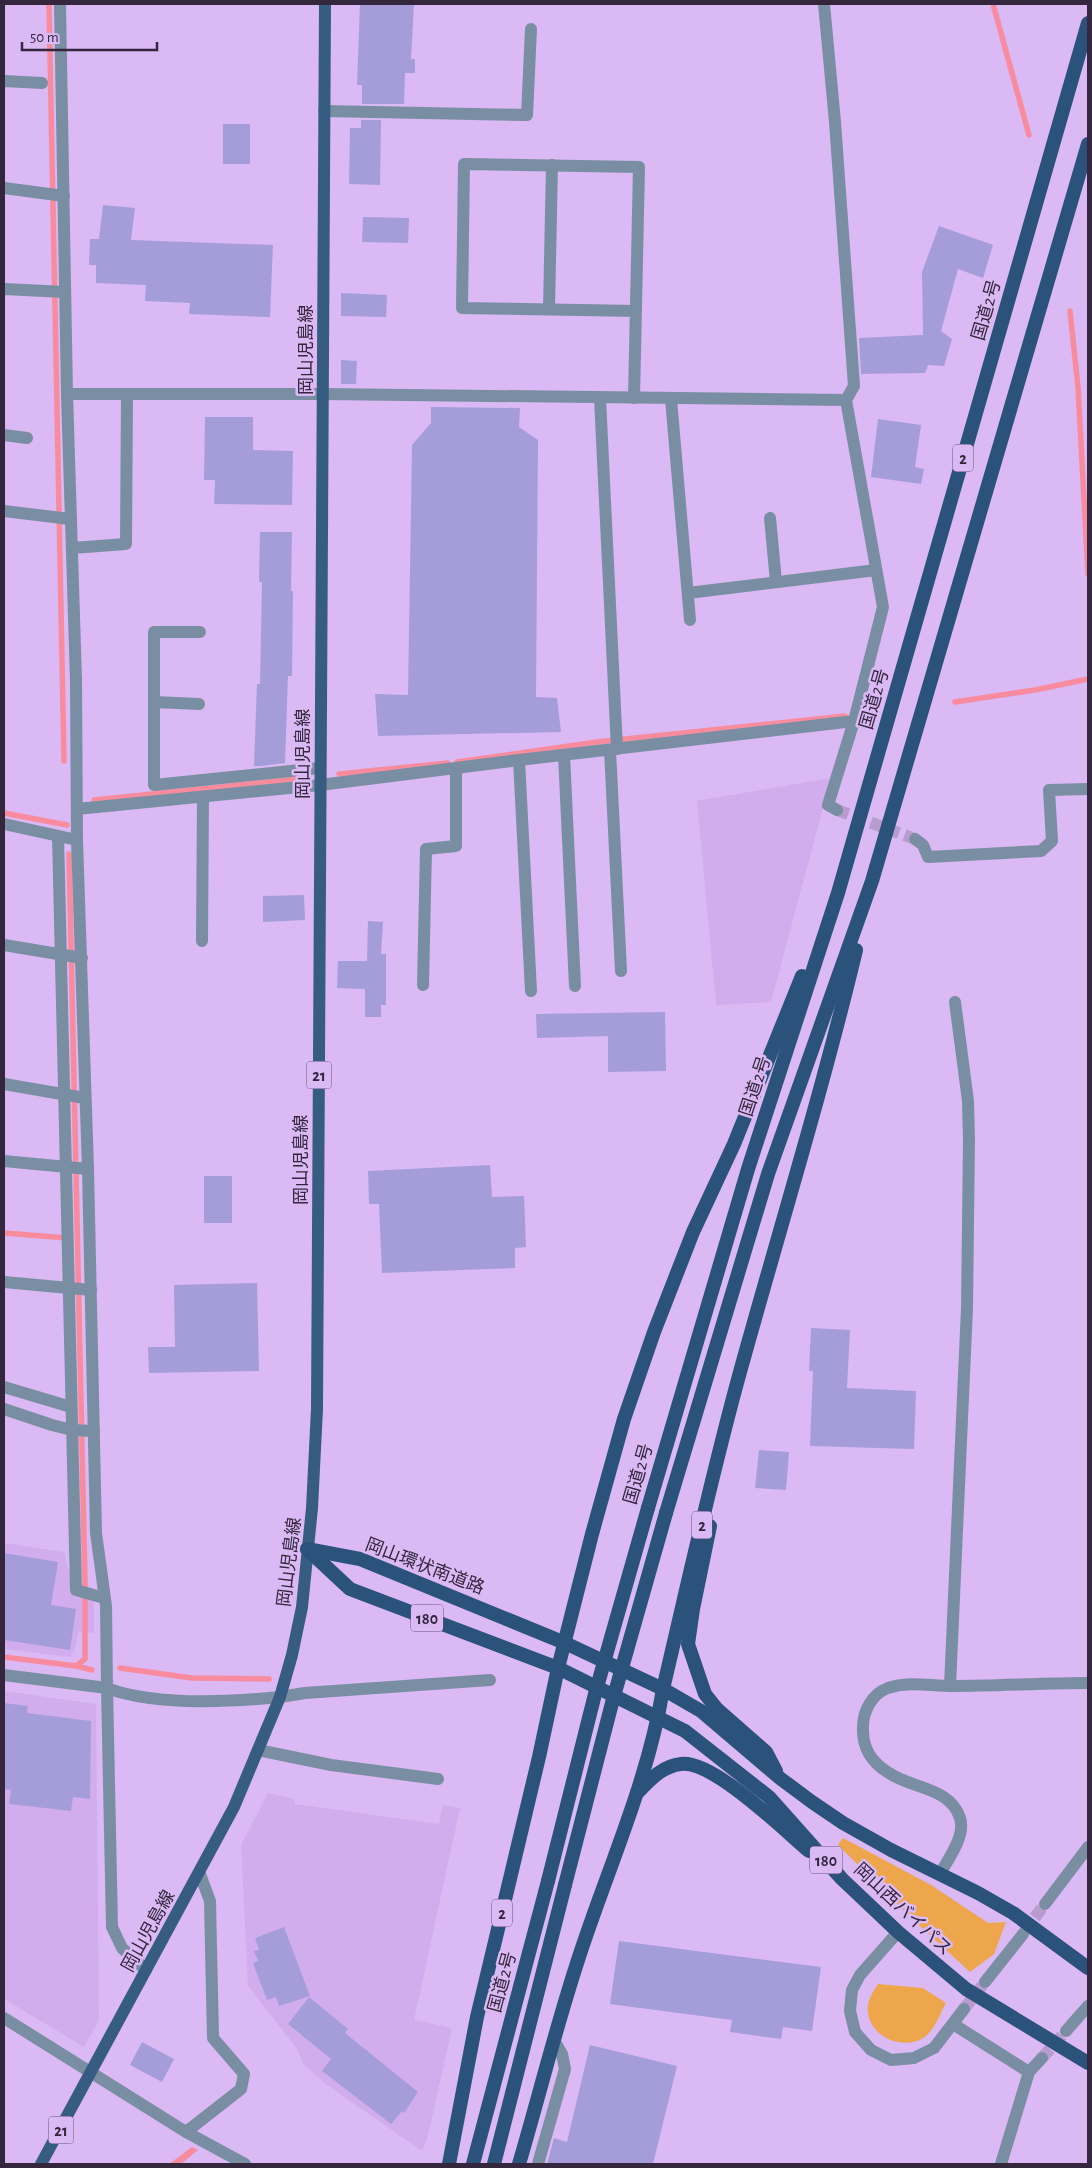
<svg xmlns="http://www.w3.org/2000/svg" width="1092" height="2168" font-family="'Alegreya Sans','Noto Sans JP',sans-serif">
	<rect width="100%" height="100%" fill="#dab9f4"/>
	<g fill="#d2aded">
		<path d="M831,778L771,1002L716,1005L697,801Z"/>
		<path d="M4,1543L64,1552L70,1576L94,1593V1633L78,1632L76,1646L70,1657L4,1649Z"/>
		<path d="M4,1691L96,1704L99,2020L84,2047L4,1999Z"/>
		<path d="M268,1793L294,1799L295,1804L439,1824L443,1805L460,1808L414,2020L452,2028L427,2140L422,2151L327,2085L303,2064L298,2050L248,1986L241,1845Z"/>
	</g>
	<g fill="#eda64c">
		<path d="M843,1838L931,1885L988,1923L1006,1922L994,1954L970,1972L909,1916L838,1845Z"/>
		<path d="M878,1984L923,1988L946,2003C941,2012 936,2026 928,2034C909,2053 871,2039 868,2013C866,2002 873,1992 878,1984Z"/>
	</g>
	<path fill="#f88c9e" d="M192,2147L198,2150L181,2164H169Z"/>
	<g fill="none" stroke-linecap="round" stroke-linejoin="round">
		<g stroke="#f88c9e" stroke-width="5.5">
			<path d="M49,4L64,761"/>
			<path d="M993,4L1029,135"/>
			<path d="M1070,311L1078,387L1088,574"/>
			<path d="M955,702L1035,690L1088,679"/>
			<path d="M457,762L597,742L845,716"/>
			<path d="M339,774L448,763"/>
			<path d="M94,800L306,778"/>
			<path d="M4,813L67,825"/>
			<path d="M4,1233L67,1238"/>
			<path d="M4,1657L76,1666L85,1659V1583L69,854"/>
			<path d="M76,1666L92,1670"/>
			<path d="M120,1668L192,1678L269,1679"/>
		</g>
	</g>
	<g fill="#a59dda">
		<path d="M360,4H414L411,59H415V73H405L404,104H362V85H357Z"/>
		<path d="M361,120H381L380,185L349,184L350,128H361Z"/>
		<rect x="223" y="124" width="27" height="40"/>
		<path d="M103,205L135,208L131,240L273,245L270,317L189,314L190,303L145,301L146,285L96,283V265H89L90,239H99Z"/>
		<path d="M363,217L409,218L408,243L362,242Z"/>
		<path d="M939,226L993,245L983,278L958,269L941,331L952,339L944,366L928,365L925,373L861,374L859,338L923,335L922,272Z"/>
		<path d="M341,293L387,295L386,317L341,316Z"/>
		<path d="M341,360L357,361L356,384H341Z"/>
		<path d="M431,407L520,408L519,427L538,440L536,697L557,698L561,732L378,736L375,694L408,695L412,445L431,423Z"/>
		<path d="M205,417H253V450L293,451L292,505L214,504L215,480H204Z"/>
		<path d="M878,419L921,425L915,467L924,469L921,484L871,477Z"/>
		<path d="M260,532H292L291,591H293L292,676H288L285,763L262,766H254L257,684H260L262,582H259Z"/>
		<path d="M304,895L305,920L263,922V896Z"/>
		<path d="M368,921L383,922L381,954H386V1005H381V1017H365V989L337,988L338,961H367Z"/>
		<path d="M665,1012L666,1071L608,1072V1036L537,1038L536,1014Z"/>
		<path d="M490,1165L492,1197L524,1196L526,1247L515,1248V1268L382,1273L379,1204H369L368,1171Z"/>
		<rect x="204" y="1176" width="28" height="47"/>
		<path d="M257,1283L259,1371L149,1373L148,1347H175L174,1285Z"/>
		<path d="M811,1328L850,1330L847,1388L916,1391L914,1449L810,1446L813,1371H809Z"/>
		<path d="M759,1450L789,1452L786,1490L755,1488Z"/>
		<path d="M4,1553L58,1562L51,1605L76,1609L70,1650L4,1640Z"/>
		<path d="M4,1703L28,1706L27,1713L91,1721L90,1799L73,1797L71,1811L9,1804L11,1790L4,1789Z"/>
		<path d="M284,1927L310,1996L279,2006L276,1997L267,2000L253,1963L258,1961L254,1951L259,1950L255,1938Z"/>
		<path d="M619,1941L821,1967L812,2031L783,2027L781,2039L730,2032L732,2020L610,2004Z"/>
		<path d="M309,1997L348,2029L345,2033L418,2092L404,2113L402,2111L391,2124L322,2071L331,2059L288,2024Z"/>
		<path d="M142,2042L174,2059L162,2082L130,2065Z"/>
		<path d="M590,2045L677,2066L653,2164H547L554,2138L567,2142Z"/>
	</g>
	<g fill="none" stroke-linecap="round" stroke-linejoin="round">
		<g stroke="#b99ccf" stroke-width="12" stroke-dasharray="12 6" stroke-linecap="butt">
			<path d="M837,810L915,839"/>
			<path d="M1042,2058L1066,2031"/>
		</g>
		<g stroke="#b99ccf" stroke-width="12" stroke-dasharray="12 6" stroke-linecap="butt">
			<path d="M1024,1932L1045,1904"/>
			<path d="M964,2009L985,1982"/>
		</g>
		<g stroke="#7a8ea3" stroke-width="12">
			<path d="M60,4L67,394L76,680L77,840L88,1169L96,1533L106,1606L107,1688C154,1706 229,1702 280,1697"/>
			<path d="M824,4L835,122L854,386L846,400L883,607L854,721L828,805L837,810"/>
			<path d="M4,81L42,83"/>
			<path d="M324,111L527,115L531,29"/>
			<path d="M4,188L64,196"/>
			<path d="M4,289L65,292"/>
			<path d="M549,309L552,165"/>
			<path d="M67,394H323L846,400"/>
			<path d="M600,398L617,749"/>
			<path d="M634,398L639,167L464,164L462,308L636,311"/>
			<path d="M671,399L690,620"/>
			<path d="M4,435L27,438"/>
			<path d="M4,511L70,519"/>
			<path d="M770,518L776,582"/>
			<path d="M72,548L126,544L127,395"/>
			<path d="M688,593L876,570"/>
			<path d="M200,632H154V785L320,768"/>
			<path d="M154,702L199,704"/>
			<path d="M610,750L621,971"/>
			<path d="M564,755L575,986"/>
			<path d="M519,760L531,991"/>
			<path d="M77,809L320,785L519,760L854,721"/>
			<path d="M4,824L77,840"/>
			<path d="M58,836L76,1590L104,1598"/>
			<path d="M915,839L923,845L928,857L1041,851L1052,841L1049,790L1088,789"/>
			<path d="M202,941L203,797"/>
			<path d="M4,945L82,958"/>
			<path d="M423,985L426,849L456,846V769"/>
			<path d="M4,1084L85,1098"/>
			<path d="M4,1161L88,1169"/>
			<path d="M4,1282L91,1290"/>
			<path d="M4,1387L71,1407"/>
			<path d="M4,1409L52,1425L72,1430L94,1431"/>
			<path d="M950,1686L967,1308L969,1140L968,1101L955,1002"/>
			<path d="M258,1750L331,1765L438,1779"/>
			<path d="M4,2018L186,2132L245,2164"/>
			<path d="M953,2024L1029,2072"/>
			<path d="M1066,2031L1088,2006"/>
			<path d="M186,2132L241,2089L244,2074L213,2038L210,1901L200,1874"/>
			<path d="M538,2164L565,2069L562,2054L555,2042"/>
			<path d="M1001,2164L1029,2072L1042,2058"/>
		</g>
		<g stroke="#7a8ea3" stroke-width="12">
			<path d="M4,1675L107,1688L112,1927L122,1948L146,1970"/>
			<path d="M280,1697L305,1693L490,1680"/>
			<path d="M940,1874C948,1859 966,1836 960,1818C950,1787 912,1789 889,1773C871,1762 862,1748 863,1727C863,1711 872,1694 888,1688C909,1681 929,1686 952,1686C997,1686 1043,1683 1088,1683"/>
			<path d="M1045,1904L1088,1847"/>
			<path d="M898,1932L860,1975L852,1990L850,2011L855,2032L871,2050L891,2060L914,2058L934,2048L964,2009"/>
			<path d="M985,1982L1023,1934"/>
		</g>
		<path stroke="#375c81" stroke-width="12" d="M41,2164L234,1807L280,1697L292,1655L302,1607L312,1508L317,1409L325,4"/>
		<g stroke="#2a527a" stroke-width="14">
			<path d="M648,1508L748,1169L838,893L1088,23"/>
			<path d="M666,1513L768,1174L872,881L1088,144"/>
			<path d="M710,1526L693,1609L688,1644L705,1694L717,1709L766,1752L776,1771"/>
			<path d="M307,1549L350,1589L558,1668L685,1731L769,1797L842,1879L898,1932L966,1989L1088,2063"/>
			<path d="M307,1549L360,1559L565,1643L663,1689L701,1711L781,1779L812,1802L843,1823L891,1850L978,1893L1013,1913L1088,1968"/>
			<path d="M637,1793C650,1780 662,1766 681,1764C713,1760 783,1829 809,1851"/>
			<path d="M449,2164L477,2017L539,1757L558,1668L592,1534L624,1419L654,1332L693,1232L734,1144L802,976"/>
			<path d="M473,2164L548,1881"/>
			<path d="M494,2164L565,1885"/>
			<path d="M519,2164C539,2096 556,2027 578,1960C607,1870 648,1782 663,1689C688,1583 711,1477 740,1372C779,1231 822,1092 856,950"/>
		</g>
		<g stroke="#2a527a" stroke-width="14">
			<path d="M548,1881L595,1694L648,1508"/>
			<path d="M565,1885L612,1703L666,1513"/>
		</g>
	</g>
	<g text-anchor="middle" stroke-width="5" stroke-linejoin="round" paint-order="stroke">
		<g fill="#dab9f4" stroke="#655274" stroke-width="1">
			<rect x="953" y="444.5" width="20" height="27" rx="4"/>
			<rect x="306.5" y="1061.5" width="25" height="27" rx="4"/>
			<rect x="692" y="1511.5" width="20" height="27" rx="4"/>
			<rect x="411" y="1604.5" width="32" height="27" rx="4"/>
			<rect x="810" y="1846.5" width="32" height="27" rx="4"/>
			<rect x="492" y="1899.5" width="20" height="27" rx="4"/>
			<rect x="48.5" y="2116.5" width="25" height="27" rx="4"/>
		</g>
		<g font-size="16" font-weight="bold" fill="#33263d">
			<text x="963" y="464">2</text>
			<text x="319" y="1081">21</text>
			<text x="702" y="1531">2</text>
			<text x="427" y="1624">180</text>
			<text x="826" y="1866">180</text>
			<text x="502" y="1919">2</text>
			<text x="61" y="2136">21</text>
		</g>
		<g font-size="18" fill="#33263d" stroke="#dab9f4">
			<text transform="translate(986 310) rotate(-74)" y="6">国道2号</text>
			<text transform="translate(306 350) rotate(-90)" y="6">岡山児島線</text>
			<text transform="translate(874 699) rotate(-74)" y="6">国道2号</text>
			<text transform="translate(303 754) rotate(-90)" y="6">岡山児島線</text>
			<text transform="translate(755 1086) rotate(-72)" y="6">国道2号</text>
			<text transform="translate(301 1160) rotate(-90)" y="6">岡山児島線</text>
			<text transform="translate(638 1474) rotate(-74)" y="6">国道2号</text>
			<text transform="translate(289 1562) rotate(-83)" y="6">岡山児島線</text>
			<text transform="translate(425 1566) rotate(21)" y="6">岡山環状南道路</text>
			<text transform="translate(903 1909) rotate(43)" y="6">岡山西バイパス</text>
			<text transform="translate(148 1931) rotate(-61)" y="6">岡山児島線</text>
			<text transform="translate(502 1982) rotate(-75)" y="6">国道2号</text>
		</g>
	</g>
	<rect width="1092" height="2168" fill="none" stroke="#33263d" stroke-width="10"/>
	<path d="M22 42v8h135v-8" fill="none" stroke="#33263d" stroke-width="2.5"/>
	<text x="30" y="42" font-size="15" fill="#33263d" stroke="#dab9f4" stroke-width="4" paint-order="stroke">50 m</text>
</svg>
